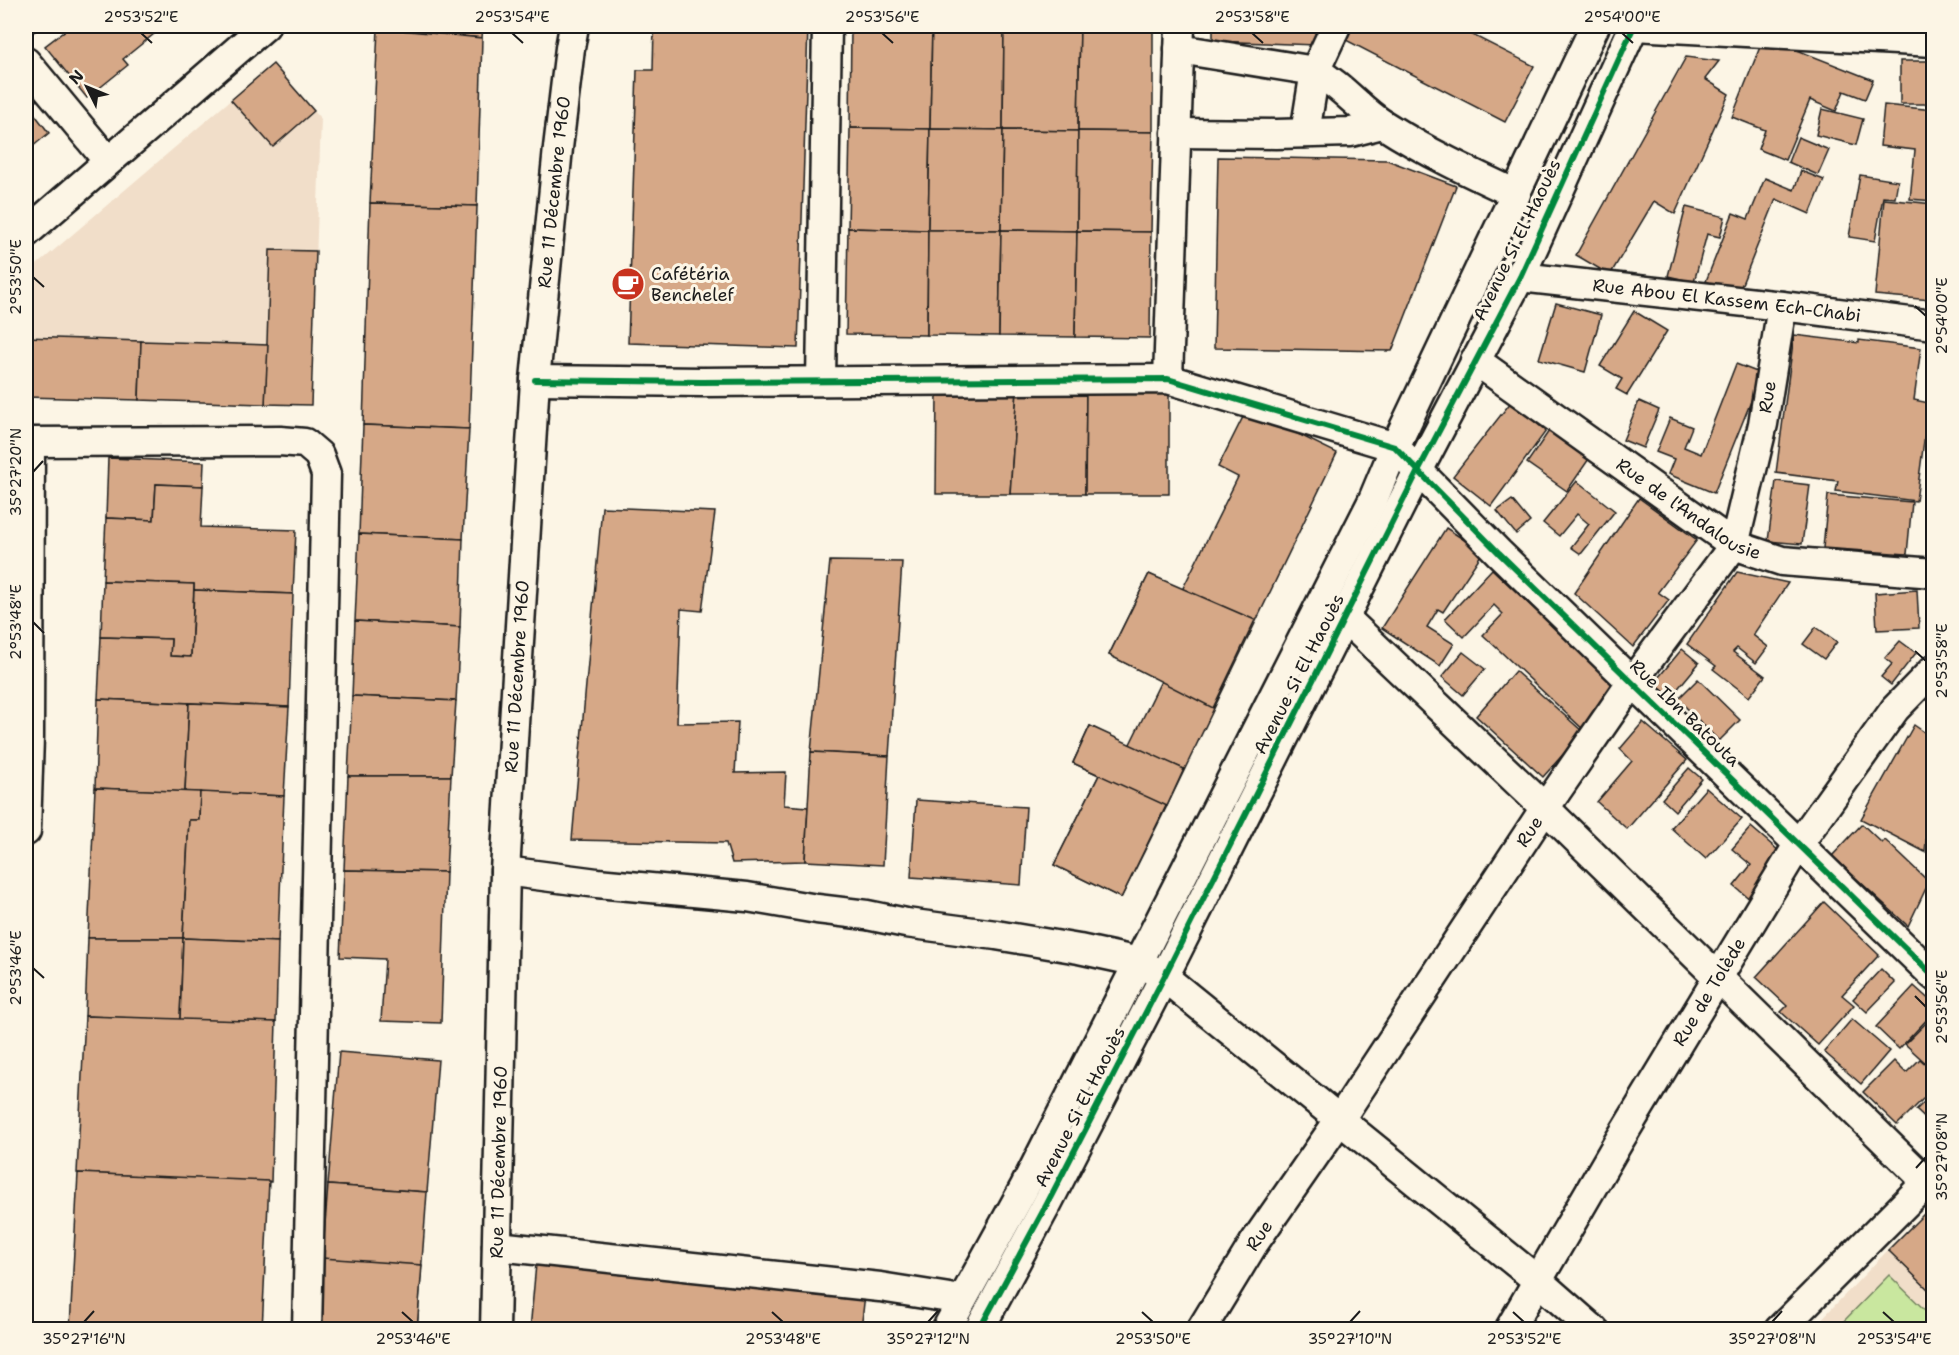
<svg xmlns="http://www.w3.org/2000/svg" width="1959" height="1355" font-family="'Shantell Sans',sans-serif">
	<rect width="100%" height="100%" fill="#fcf5e5"/>
	<filter id="ink" filterUnits="userSpaceOnUse"><feTurbulence type="fractalNoise" baseFrequency=".0167" numOctaves="2"/><feDisplacementMap in="SourceGraphic" scale="12" xChannelSelector="R" yChannelSelector="G"/><feConvolveMatrix kernelMatrix="1 2 1 2 8 2 1 2 1" color-interpolation-filters="sRGB"/></filter>
	<g filter="url(#ink)">
		<g fill="#f1dec9">
			<path d="M273,64L321,119L311,405L26,397V274Z"/>
			<path d="M1933,1204V1329L1811,1330L1888,1250Z"/>
		</g>
		<path fill="#c9e79f" stroke="#72825e" stroke-width="1.5" d="M1889,1275L1933,1318V1329H1836Z"/>
		<g fill="#d6a887" stroke="#1c1c1c" stroke-width="1.5">
			<path d="M26,26H42L32,33Z"/>
			<path d="M71,26H177L169,31L164,26L123,59L128,65L87,98L45,46Z"/>
			<path d="M378,26H483L482,38L378,28Z"/>
			<path d="M654,26H808L798,348L628,343L637,70H653Z"/>
			<path d="M851,26H932L930,129L850,128Z"/>
			<path d="M932,26H1004L1003,130L930,129Z"/>
			<path d="M1004,26H1080L1078,131L1003,130Z"/>
			<path d="M1080,26H1153V132L1078,131Z"/>
			<path d="M1213,26H1317L1316,45L1213,41Z"/>
			<path d="M1349,26H1455L1534,66L1505,122L1342,38Z"/>
			<path d="M378,28L482,38L477,206L370,203Z"/>
			<path d="M1764,37L1873,80L1865,99L1844,91L1836,111L1810,100L1785,160L1758,149L1765,130L1732,117Z"/>
			<path d="M1686,57L1719,61L1705,79L1729,94L1675,214L1654,201L1610,275L1576,255Z"/>
			<rect x="1900" y="61" width="34" height="43"/>
			<path d="M273,64L314,111L273,147L231,100Z"/>
			<path d="M26,103L49,133L26,152Z"/>
			<path d="M1884,105L1934,110V201L1910,199L1915,150L1880,146Z"/>
			<path d="M1822,109L1863,119L1856,145L1816,135Z"/>
			<path d="M850,128L930,129L928,230L848,228Z"/>
			<path d="M930,129L1003,130L1001,230H928Z"/>
			<path d="M1003,130L1078,131L1077,231L1001,230Z"/>
			<path d="M1078,131L1153,132L1151,232L1077,231Z"/>
			<path d="M1798,137L1829,150L1818,175L1788,162Z"/>
			<path d="M1218,157L1387,160L1456,186L1392,351L1214,348Z"/>
			<path d="M1801,171L1824,180L1810,214L1776,199L1738,294L1706,281L1733,213L1748,219L1765,178L1794,190Z"/>
			<path d="M1860,175L1898,181L1895,198L1883,197L1875,241L1849,237Z"/>
			<path d="M1884,199L1934,204V270L1931,300L1875,295Z"/>
			<path d="M370,203L477,206L469,429L363,425Z"/>
			<path d="M1686,207L1725,217L1720,237L1707,234L1694,282L1668,276Z"/>
			<path d="M848,228L928,230L927,335L846,334Z"/>
			<path d="M928,230H1001L999,336L927,335Z"/>
			<path d="M1001,230L1077,231L1075,337L999,336Z"/>
			<path d="M1077,231L1151,232L1150,338L1075,337Z"/>
			<path d="M270,250L316,251L311,405L265,404Z"/>
			<path d="M1556,303L1601,315L1585,372L1539,359Z"/>
			<path d="M1634,311L1667,331L1627,395L1616,389L1622,379L1600,366Z"/>
			<path d="M1794,335L1859,343V340L1921,348L1914,400L1929,403L1916,501L1836,491L1838,481L1776,473Z"/>
			<path d="M26,337L141,341L139,400L26,397Z"/>
			<path d="M141,341L268,345L265,404L139,400Z"/>
			<path d="M1736,364L1762,374L1714,493L1668,474L1674,459L1656,452L1670,418L1692,427L1684,447L1701,454Z"/>
			<path d="M937,391H1017L1010,494H936Z"/>
			<path d="M1017,391H1086L1085,494H1010Z"/>
			<path d="M1086,391H1169V494H1085Z"/>
			<path d="M1639,401L1659,410L1643,448L1623,440Z"/>
			<path d="M1511,402L1546,431L1491,506L1453,476Z"/>
			<path d="M1247,409L1337,453L1167,806L1121,898L1054,865L1099,775L1073,763L1090,726L1129,746L1161,681L1109,655L1149,574L1182,590L1238,477L1218,467Z"/>
			<path d="M363,425L469,429L463,539L359,534Z"/>
			<path d="M1551,428L1591,456L1567,491L1527,463Z"/>
			<path d="M108,458L204,462L203,486L156,484L154,520L106,518Z"/>
			<path d="M1577,481L1615,511L1581,554L1571,547L1589,524L1577,514L1559,536L1543,523Z"/>
			<path d="M1776,481L1810,485L1802,544L1768,541Z"/>
			<path d="M156,484L203,486L201,527L296,530L293,594L194,590V584L103,581L106,518L154,520Z"/>
			<path d="M1828,495L1912,502L1907,554L1823,548Z"/>
			<path d="M1639,498L1697,540L1658,592L1669,600L1633,647L1574,593Z"/>
			<path d="M1512,500L1530,522L1516,534L1497,511Z"/>
			<path d="M602,507L715,512L702,611L681,609L677,723L738,722L735,773L786,772L784,805L808,807L805,861L732,863L726,843L572,840Z"/>
			<path d="M1446,528L1483,552L1443,612L1438,609L1427,627L1454,644L1440,666L1382,628Z"/>
			<path d="M359,534L463,539L460,627L355,621Z"/>
			<path d="M830,561L902,562L889,756L811,752Z"/>
			<path d="M1492,569L1618,688L1586,732L1483,635L1503,614L1494,605L1464,637L1445,619Z"/>
			<path d="M1737,572L1788,583L1753,635L1768,647L1756,663L1737,648L1733,652L1765,676L1749,697L1713,669L1716,666L1687,644Z"/>
			<path d="M1149,574L1255,620L1213,708L1109,655Z"/>
			<path d="M103,581L194,584L191,657L170,656L171,639L101,637Z"/>
			<path d="M194,590L293,594L289,707L98,699L101,637L171,639L170,656L191,657Z"/>
			<path d="M1917,590L1919,628L1877,630L1875,593Z"/>
			<path d="M355,621L460,627L456,701L352,696Z"/>
			<path d="M1816,627L1837,642L1824,659L1803,644Z"/>
			<path d="M1900,641L1916,653L1891,685L1881,677L1892,664L1885,658Z"/>
			<path d="M1682,649L1699,663L1670,698L1653,684Z"/>
			<path d="M1463,652L1485,669L1463,695L1442,677Z"/>
			<path d="M1515,671L1583,732L1543,777L1476,716Z"/>
			<path d="M1698,679L1740,720L1719,741L1678,699Z"/>
			<path d="M352,696L456,701L451,776H348Z"/>
			<path d="M98,699L189,703L185,792L95,788Z"/>
			<path d="M189,703L289,707L284,796L185,792Z"/>
			<path d="M1643,722L1687,760L1627,829L1597,802L1632,761L1620,749Z"/>
			<path d="M1914,725L1934,739V760L1925,852L1861,819Z"/>
			<path d="M1090,726L1129,746L1184,769L1121,898L1054,865L1099,775L1073,763Z"/>
			<path d="M1090,726L1184,769L1167,806L1073,763Z"/>
			<path d="M811,752L889,756L883,865L805,861Z"/>
			<path d="M1689,768L1702,779L1675,811L1662,799Z"/>
			<path d="M348,776H451L446,872L344,870Z"/>
			<path d="M95,788L200,792L199,820H189L183,938H88Z"/>
			<path d="M1706,788L1742,819L1706,859L1671,828Z"/>
			<path d="M200,792L284,796L278,942L183,938L189,820H199Z"/>
			<path d="M916,800L1026,807L1021,885L911,877Z"/>
			<path d="M1862,824L1882,843L1885,840L1929,882L1908,926L1832,856Z"/>
			<path d="M1751,827L1787,858L1751,900L1734,886L1751,865L1732,849Z"/>
			<path d="M344,870L446,872L441,1023L381,1021L385,959L340,957Z"/>
			<path d="M1824,902L1879,955L1842,995L1854,1005L1818,1045L1781,1012L1787,1006L1756,977Z"/>
			<path d="M88,938H183L180,1020L85,1016Z"/>
			<path d="M183,938L278,942L276,1022L180,1020Z"/>
			<path d="M1881,969L1895,983L1867,1012L1853,999Z"/>
			<path d="M1914,986L1934,1004V1012L1899,1049L1876,1027Z"/>
			<path d="M85,1016L276,1022L271,1182L77,1173Z"/>
			<path d="M1852,1019L1889,1051L1861,1084L1824,1052Z"/>
			<path d="M1929,1020L1934,1024V1064L1930,1067L1905,1044Z"/>
			<path d="M339,1052L438,1060L427,1192L328,1185Z"/>
			<path d="M1920,1059L1934,1072V1088L1897,1125L1863,1092L1894,1061L1906,1073Z"/>
			<path d="M1934,1092V1127L1916,1110Z"/>
			<path d="M78,1173L269,1181L262,1330L70,1328Z"/>
			<path d="M328,1185L427,1192L417,1330L317,1329Z"/>
			<path d="M1934,1204V1295L1888,1250Z"/>
			<path d="M322,1258L422,1265L417,1330L317,1329Z"/>
			<path d="M536,1264L865,1294L861,1330H530Z"/>
		</g>
		<g fill="none" stroke-linecap="round" stroke-linejoin="round">
			<g stroke="#1c1c1c" stroke-width="33">
				<g id="street">
					<path d="M1634,26L1934,42"/>
					<path d="M1179,49L1315,71C1342,85 1359,109 1384,125C1426,152 1471,173 1516,194"/>
					<path d="M26,62L108,161"/>
					<path d="M1176,133L1276,134L1351,132L1382,124"/>
					<path d="M1305,133L1315,71L1336,26"/>
					<path d="M26,233L265,26"/>
					<path id="s1" d="M1520,277L1782,306L1934,325"/>
					<path id="s2" d="M1475,360L1734,545L1782,561L1934,573"/>
					<path d="M1168,379L1180,26"/>
					<path d="M535,380L702,382L1168,379L1395,447L1499,553L1934,976"/>
					<path d="M821,380L827,26"/>
					<path d="M26,442L280,441L305,443L319,455L326,474L307,1330"/>
					<path d="M1344,617L1545,808L1934,1189"/>
					<path d="M26,831L29,737L30,442"/>
					<path d="M505,871L597,883L747,897L817,909L867,915L906,923L996,935L1079,949L1139,962L1164,977L1537,1280L1594,1330"/>
					<path d="M497,1246L880,1287L962,1300"/>
					<path id="s3" d="M495,1330L505,871L535,380L558,148L570,48L574,26"/>
					<path d="M946,1330L1024,1188L1372,502L1395,447L1595,26"/>
					<path d="M979,1330L1047,1204L1164,977L1418,471L1520,277L1634,26"/>
					<path id="s4" d="M1201,1330L1254,1243L1340,1119L1545,808L1632,682L1734,545L1763,424L1782,306"/>
					<path id="s5" d="M1509,1330L1619,1141L1798,845L1895,709L1934,669"/>
					<path d="M1779,1330L1927,1182"/>
				</g>
			</g>
			<use href="#street" stroke="#fcf5e5" stroke-width="28"/>
			<g stroke="#fcf5e5" stroke-width="10">
				<g id="cycleway">
					<path d="M535,380L702,382L1168,379L1395,447L1499,553L1934,976"/>
					<path d="M979,1330L1047,1204L1164,977L1418,471L1520,277L1634,26"/>
				</g>
			</g>
			<use href="#cycleway" stroke="#00873e" stroke-width="6"/>
		</g>
	</g>
	<path fill="none" stroke="#1c1c1c" stroke-width="2" d="M141,33L152,43M512,33L523,43M882,33L893,43M1252,33L1263,43M1622,33L1633,43M33,277L44,287M1915,306L1926,316M33,472L43,461M33,622L44,633M1915,651L1926,661M33,968L44,978M1915,996L1926,1007M1916,1168L1926,1157M402,1312L413,1322M772,1312L783,1322M1142,1312L1153,1322M1513,1312L1524,1322M1883,1312L1894,1322M84,1322L94,1311M928,1322L938,1311M1350,1322L1360,1311M1772,1322L1782,1311"/>
	<defs>
		<g id="cafe-disc" transform="scale(1.725)"><circle r="9.5" fill="#c8321e" stroke="#fcf5e5"/><path d="M-5.5-4.5H6V0H3Q3 3.5 0 3.5H-2.5Q-5.5 3.5-5.5 0ZM3-3.2v2h1.7v-2ZM-6 4.5H4V6H-6Z" fill="#fff"/></g>
	</defs>
	<g fill-rule="evenodd">
		<use href="#cafe-disc" x="628" y="284"/>
	</g>
	<g text-anchor="middle" stroke-width="6" stroke-linejoin="round" paint-order="stroke">
		<g font-size="18" fill="#1c1c1c" stroke="#fcf5e5">
			<text dy="6" stroke="none"><textPath href="#s3" startOffset="1140">Rue 11 Décembre 1960</textPath></text>
			<text transform="translate(1517 240) rotate(-64)" y="6">Avenue Si El Haouès</text>
			<text dy="6" stroke="none"><textPath href="#s1" startOffset="208">Rue Abou El Kassem Ech-Chabi</textPath></text>
			<text dy="6" stroke="none"><textPath href="#s4" startOffset="1101">Rue</textPath></text>
			<text dy="6" stroke="none"><textPath href="#s2" startOffset="261">Rue de l'Andalousie</textPath></text>
			<text transform="translate(1299 674) rotate(-63)" y="6">Avenue Si El Haouès</text>
			<text dy="6" stroke="none"><textPath href="#s3" startOffset="654">Rue 11 Décembre 1960</textPath></text>
			<text transform="translate(1685 713) rotate(44)" y="6">Rue Ibn Batouta</text>
			<text dy="6" stroke="none"><textPath href="#s4" startOffset="597">Rue</textPath></text>
			<text dy="6" stroke="none"><textPath href="#s5" startOffset="393">Rue de Tolède</textPath></text>
			<text transform="translate(1080 1107) rotate(-63)" y="6">Avenue Si El Haouès</text>
			<text dy="6" stroke="none"><textPath href="#s3" startOffset="168">Rue 11 Décembre 1960</textPath></text>
			<text dy="6" stroke="none"><textPath href="#s4" startOffset="111">Rue</textPath></text>
		</g>
		<g font-size="18" fill="#1c1c1c" stroke="#fcf5e5" text-anchor="start">
			<text x="651" y="280">Cafétéria<tspan x="651" dy="21">Benchelef</tspan></text>
		</g>
	</g>
	<rect width="1959" height="1355" fill="none" stroke="#fcf5e5" stroke-width="66"/>
	<g transform="translate(87 87) rotate(313)" stroke="#fcf5e5" stroke-width="4.5" paint-order="stroke">
	<path d="M0-4.5L10 22L0 15L-10 22Z" fill="#1c1c1c"/>
	<text y="-9" font-size="16" font-weight="bold" text-anchor="middle" fill="#1c1c1c">N</text>
	</g>
	<rect x="33" y="33" width="1893" height="1289" fill="none" stroke="#1c1c1c" stroke-width="2"/>
	<g font-size="15" text-anchor="middle" fill="#1c1c1c">
		<text x="141" y="22">2°53'52"E</text>
		<text x="512" y="22">2°53'54"E</text>
		<text x="882" y="22">2°53'56"E</text>
		<text x="1252" y="22">2°53'58"E</text>
		<text x="1622" y="22">2°54'00"E</text>
		<text transform="translate(16 277) rotate(-90)" y="5">2°53'50"E</text>
		<text transform="translate(1942 316) rotate(-90)" y="5">2°54'00"E</text>
		<text transform="translate(16 472) rotate(-90)" y="5">35°27'20"N</text>
		<text transform="translate(16 622) rotate(-90)" y="5">2°53'48"E</text>
		<text transform="translate(1942 661) rotate(-90)" y="5">2°53'58"E</text>
		<text transform="translate(16 968) rotate(-90)" y="5">2°53'46"E</text>
		<text transform="translate(1942 1007) rotate(-90)" y="5">2°53'56"E</text>
		<text transform="translate(1942 1157) rotate(-90)" y="5">35°27'08"N</text>
		<text x="84" y="1344">35°27'16"N</text>
		<text x="413" y="1344">2°53'46"E</text>
		<text x="783" y="1344">2°53'48"E</text>
		<text x="928" y="1344">35°27'12"N</text>
		<text x="1153" y="1344">2°53'50"E</text>
		<text x="1350" y="1344">35°27'10"N</text>
		<text x="1524" y="1344">2°53'52"E</text>
		<text x="1772" y="1344">35°27'08"N</text>
		<text x="1894" y="1344">2°53'54"E</text>
	</g>
</svg>
